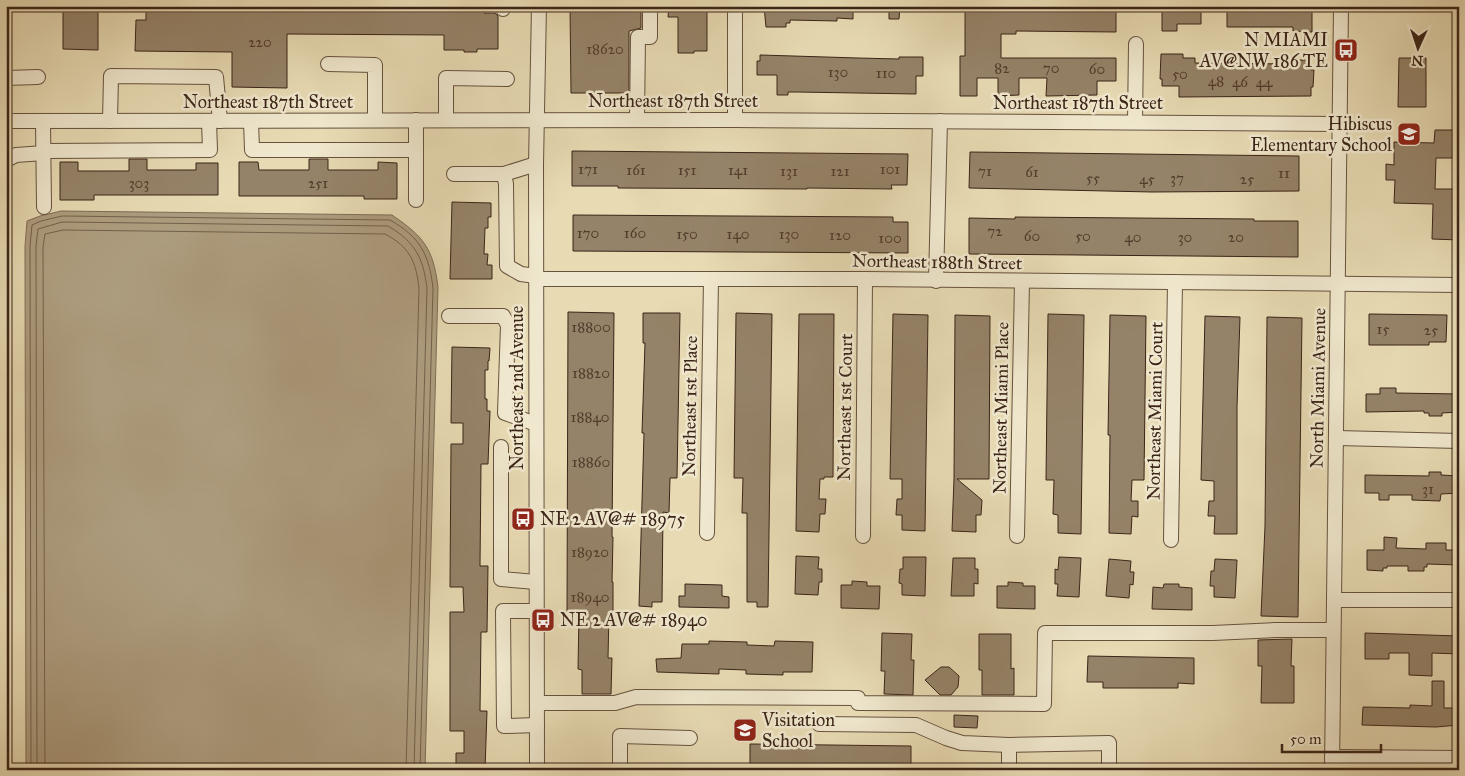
<svg xmlns="http://www.w3.org/2000/svg" width="1465" height="776" font-family="'IM FELL Great Primer',serif">
	<rect width="100%" height="100%" fill="#e8dbb4"/>
	<filter id="stains"><feTurbulence type="fractalNoise" baseFrequency=".004" numOctaves="4"/><feColorMatrix values="0 0 0 0 .2 0 0 0 0 .09 0 0 0 0 .02 0 0 0 .5 -.17"/></filter>
	<radialGradient id="worn" r=".72"><stop offset=".6" stop-color="#630" stop-opacity="0"/><stop offset="1" stop-color="#630" stop-opacity=".3"/></radialGradient>
	<path fill="#ad9d7f" stroke="#7f6d56" d="M61,211L392,215C424,237 433,248 438,287L425,770H26L25,246L27,221L40,216Z"/>
	<g fill="none" stroke-linecap="round" stroke-linejoin="round">
		<g stroke="#74604c" stroke-width="1">
			<path d="M31,770L30,246L32,225L41,221L62,216L390,220C420,237 429,254 433,288L420,770"/>
			<path d="M37,770L36,246L38,229L62,222L388,226C415,242 423,257 427,288L414,770"/>
			<path d="M45,770L43,247L45,234L63,230L385,234C410,247 416,262 419,288L406,770"/>
		</g>
	</g>
	<g fill="#958369" stroke="#3b2418">
		<path d="M63,6H98V50L63,49Z"/>
		<path d="M146,6H484V13H495L498,16V49H477V52H464V50H444V35L287,34V88L232,87V52L135,51L136,20H146Z"/>
		<path d="M570,6H641V28L629,31V93H571Z"/>
		<path d="M669,6H707V51H694V53H678V17H668Z"/>
		<path d="M764,6H853V19L837,18V21L790,20V23H786V27H766Z"/>
		<path d="M889,6H900L899,19H889Z"/>
		<path d="M979,6H1055V11H1083V6H1104V11H1116V32L1016,31V34H1001V58H1116V81H1097V95L1046,96L1047,78H1019V95L998,96V78H977V96H960V56H965V9H979Z"/>
		<path d="M1162,6H1201V24H1177V31H1162Z"/>
		<path d="M1227,6H1312V32L1293,31V27H1227Z"/>
		<path d="M1161,54H1183V58H1195V63L1290,64V60H1311V70H1314L1313,87H1311V96L1179,97V86H1162V79H1160Z"/>
		<path d="M760,55L858,58L899,59V57H923V76H916V94L797,92H788V95H777V75H757V61H760Z"/>
		<path d="M1399,58H1426V107H1398Z"/>
		<path d="M1435,130H1459V158H1436L1435,189H1459V240L1432,239L1433,204L1394,203L1395,180H1386V164L1394,165V142L1434,143Z"/>
		<path d="M572,151L908,154L907,185H891L892,189L807,188V189L618,188V186H572Z"/>
		<path d="M970,152L1299,156V191L1152,192L969,188Z"/>
		<path d="M129,159H147V170H196V163H218V195H94V200H60V162H78V171H129Z"/>
		<path d="M309,159H328V170H378V162L397,163V199H364V196H239V162H258L259,170H309Z"/>
		<path d="M452,202L491,203V217H488V228H485L484,254H488L487,265H492V279H450Z"/>
		<path d="M573,215L893,217V222H908V253L573,251Z"/>
		<path d="M1015,217L1254,219V221H1298V257L969,254V218L1015,219Z"/>
		<path d="M568,312L614,313L612,537H613L612,582H613V613H609L608,658H612L611,694H582V670L578,669L579,612H567Z"/>
		<path d="M643,313H680L677,478H670L669,513L663,512L662,602H652V607L639,606L644,433H642L645,343H643Z"/>
		<path d="M736,313L772,314L768,607H757V602H747V513H742L743,478H734Z"/>
		<path d="M799,314H834L833,477H824V479H820L819,499H826L825,514H820L819,532L796,531Z"/>
		<path d="M893,314L928,315L925,531L902,530V515H896L897,499H902V479H890Z"/>
		<path d="M1048,314L1084,315L1081,534L1058,533V515L1053,514L1054,480H1046Z"/>
		<path d="M1369,314L1447,315L1446,342H1429V345H1369Z"/>
		<path d="M955,315L990,316L989,479H957L982,500L981,515H976V532L952,531L954,479Z"/>
		<path d="M1110,315L1146,316L1144,480H1132L1131,501H1138V517L1132,516L1131,534L1109,533L1110,435H1108Z"/>
		<path d="M1205,316L1240,317L1237,407V534H1214L1215,516H1208L1209,501H1214V481L1201,480Z"/>
		<path d="M1267,317L1302,318L1298,617L1261,616L1265,526Z"/>
		<path d="M452,347L490,348L489,361H488V370H485V399H487V411H490L488,464H481L480,566H488L487,632H481L480,711H487L485,770H456V753H464V731H450V612H464L463,587H450L451,444H463V423H451Z"/>
		<path d="M1380,388H1396V393L1459,394V412L1442,413V416H1429V413H1424V411L1366,412V394H1380Z"/>
		<path d="M1429,472H1441V475L1459,476V493L1441,494L1440,501L1412,500V495H1389V500H1379V493H1365V475L1429,476Z"/>
		<path d="M1384,537L1397,538L1396,548L1426,549V543H1446V550H1459V565L1427,564V567H1424V571H1408V566H1387V568H1383V571L1367,570V550H1384Z"/>
		<path d="M796,556L819,557L818,569H822V582H819L818,595L795,594Z"/>
		<path d="M903,557H926L925,596L902,595V584L899,583L900,569H903Z"/>
		<path d="M1059,557L1081,558L1079,597L1057,596L1058,584H1055V569L1058,570Z"/>
		<path d="M953,558H975V569H978V584L974,583V596H951Z"/>
		<path d="M1109,559L1131,561L1130,572H1134L1133,585L1130,584L1129,598L1106,596Z"/>
		<path d="M1215,559L1237,560L1235,598L1214,597V586H1210L1211,571H1214Z"/>
		<path d="M852,581L867,582V586H880L879,609L841,608V585H852Z"/>
		<path d="M1008,582L1023,583V586H1035V609L997,608V586H1008Z"/>
		<path d="M685,584L722,585V596L729,597V608L679,607V596H685Z"/>
		<path d="M1164,584H1179V587L1192,588V610L1152,609L1153,587L1163,588Z"/>
		<path d="M882,633L912,634L911,660H914L913,695L884,694L885,671H881Z"/>
		<path d="M1365,633L1459,636V654L1432,653V676L1409,675V653H1389V659H1365Z"/>
		<path d="M979,634H1011V669L1014,668V695H982V670H979Z"/>
		<path d="M1292,639L1291,666H1294V703H1261L1262,666H1258V640Z"/>
		<path d="M709,641L747,642V645L774,646L775,641L813,642L812,672H783V675L746,674V670L719,669V674L657,672L656,659L681,658L682,644H709Z"/>
		<path d="M1088,656L1194,658V684L1178,683V688H1103V682H1087Z"/>
		<path d="M941,667H949L959,676L958,687L951,695H940L925,680Z"/>
		<path d="M1432,681H1444V708H1459V725L1436,727L1362,725L1363,707L1410,708V705L1432,706Z"/>
		<path d="M954,715L978,716L977,728L954,727Z"/>
		<path d="M750,744L911,746V768H750Z"/>
	</g>
	<g fill="none" stroke-linecap="round" stroke-linejoin="round">
		<g stroke="#66523f" stroke-width="16">
			<g id="minor">
				<path d="M503,9V6"/>
				<path d="M328,64L375,65V120"/>
				<path d="M6,78L38,77"/>
				<path d="M416,120V200"/>
				<path d="M446,120V78L507,79"/>
				<path d="M637,120L638,37H650V6"/>
				<path d="M735,120V6"/>
				<path d="M6,121L735,120L1340,124"/>
				<path d="M43,121L44,207"/>
				<path d="M110,121L111,76L216,77L220,121"/>
				<path d="M251,121L252,150H416"/>
				<path d="M1135,122L1136,44"/>
				<path d="M44,151L210,150L209,121"/>
				<path d="M6,160L16,155L44,153"/>
				<path d="M454,174H504L506,184L507,266L521,274L536,276"/>
				<path d="M504,174L536,164"/>
				<path d="M536,279H865L1459,285"/>
				<path d="M936,281L940,121"/>
				<path d="M449,316H503L508,325L505,413L536,424"/>
				<path d="M1337,438L1459,441"/>
				<path d="M501,447V579L536,582"/>
				<path d="M707,533L711,279"/>
				<path d="M863,536L865,279"/>
				<path d="M1017,536L1022,281"/>
				<path d="M1171,540L1175,282"/>
				<path d="M1334,600H1459"/>
				<path d="M537,611H503L504,726L537,725"/>
				<path d="M537,703H615L636,697L858,698V703L1044,704L1045,633H1213L1275,630H1333"/>
				<path d="M819,724L916,725L946,738L962,743L1009,745L1109,743V770"/>
				<path d="M1332,757L1459,758"/>
				<path d="M537,770L536,164L539,6"/>
				<path d="M620,770V736L690,738"/>
				<path d="M1009,770V745"/>
				<path d="M1332,770L1341,6"/>
			</g>
		</g>
		<use href="#minor" stroke="#f0e8ce" stroke-width="14"/>
	</g>
	<defs>
		<g id="bus-square" transform="scale(1.25)"><rect x="-9" y="-9" width="18" height="18" rx="4" fill="#8f2418" stroke="#f0e8ce"/><path d="M-5-6H5V4H4V6H2V4H-2V6H-4V4H-5ZM-3.5-4V0h7V-4ZM-3.5 1.2v1.5H-2V1.2ZM2 1.2v1.5H3.5V1.2Z" fill="#fff"/></g>
		<g id="school-square" transform="scale(1.25)"><rect x="-9" y="-9" width="18" height="18" rx="4" fill="#8f2418" stroke="#f0e8ce"/><path d="M0-5L7-2L0 1L-7-2ZM-4 1L0 2.5L4 1V4Q0 6-4 4Z" fill="#fff"/></g>
	</defs>
	<g fill-rule="evenodd">
		<use href="#bus-square" x="1346" y="50"/>
		<use href="#school-square" x="1409" y="134"/>
		<use href="#bus-square" x="523" y="519"/>
		<use href="#bus-square" x="543" y="620"/>
		<use href="#school-square" x="745" y="730"/>
	</g>
	<g text-anchor="middle" stroke-width="5" stroke-linejoin="round" paint-order="stroke">
		<g font-size="15" fill="#523c2c">
			<text x="260" y="47">220</text>
			<text x="605" y="54">18620</text>
			<text x="1002" y="73">82</text>
			<text x="1051" y="73">70</text>
			<text x="1097" y="74">60</text>
			<text x="838" y="77">130</text>
			<text x="886" y="78">110</text>
			<text x="1180" y="79">50</text>
			<text x="1216" y="86">48</text>
			<text x="1240" y="87">46</text>
			<text x="1264" y="87">44</text>
			<text x="588" y="174">171</text>
			<text x="890" y="174">101</text>
			<text x="636" y="175">161</text>
			<text x="687" y="175">151</text>
			<text x="738" y="175">141</text>
			<text x="789" y="176">131</text>
			<text x="840" y="176">121</text>
			<text x="985" y="176">71</text>
			<text x="1032" y="177">61</text>
			<text x="1284" y="178">11</text>
			<text x="1093" y="183">55</text>
			<text x="1177" y="183">37</text>
			<text x="1147" y="184">45</text>
			<text x="1247" y="184">25</text>
			<text x="139" y="188">303</text>
			<text x="318" y="188">251</text>
			<text x="995" y="236">72</text>
			<text x="588" y="238">170</text>
			<text x="635" y="238">160</text>
			<text x="687" y="239">150</text>
			<text x="738" y="239">140</text>
			<text x="789" y="239">130</text>
			<text x="840" y="240">120</text>
			<text x="1032" y="241">60</text>
			<text x="1083" y="241">50</text>
			<text x="1133" y="242">40</text>
			<text x="1185" y="242">30</text>
			<text x="1236" y="242">20</text>
			<text x="890" y="243">100</text>
			<text x="591" y="332">18800</text>
			<text x="1383" y="334">15</text>
			<text x="1431" y="335">25</text>
			<text x="591" y="378">18820</text>
			<text x="590" y="422">18840</text>
			<text x="591" y="467">18860</text>
			<text x="1428" y="494">31</text>
			<text x="590" y="557">18920</text>
			<text x="590" y="602">18940</text>
		</g>
		<g font-size="18" fill="#3b2418" stroke="#f0e8ce" text-anchor="start">
			<text x="1328" y="46" text-anchor="end">N MIAMI<tspan x="1328" dy="21">AV@NW 186 TE</tspan></text>
			<text x="1392" y="130" text-anchor="end">Hibiscus<tspan x="1392" dy="21">Elementary School</tspan></text>
			<text x="540" y="525">NE 2 AV@# 18975</text>
			<text x="560" y="626">NE 2 AV@# 18940</text>
			<text x="762" y="726">Visitation<tspan x="762" dy="21">School</tspan></text>
		</g>
		<g font-size="18" fill="#3b2418" stroke="#f0e8ce">
			<text x="673" y="107">Northeast 187th Street</text>
			<text x="268" y="108">Northeast 187th Street</text>
			<text x="1078" y="109">Northeast 187th Street</text>
			<text transform="translate(937 262) rotate(1)" y="6">Northeast 188th Street</text>
			<text transform="translate(517 388) rotate(-90)" y="6">Northeast 2nd Avenue</text>
			<text transform="translate(1318 388) rotate(-89)" y="6">North Miami Avenue</text>
			<text transform="translate(690 406) rotate(-89)" y="6">Northeast 1st Place</text>
			<text transform="translate(845 407) rotate(-89)" y="6">Northeast 1st Court</text>
			<text transform="translate(1001 408) rotate(-89)" y="6">Northeast Miami Place</text>
			<text transform="translate(1155 411) rotate(-89)" y="6">Northeast Miami Court</text>
		</g>
	</g>
	<rect width="1465" height="776" fill="none" stroke="#e8dbb4" stroke-width="25"/>
	<rect x="8" y="8" width="1450" height="761" fill="none" stroke="#3b2418" stroke-width="2.5"/>
	<rect x="12" y="12" width="1440" height="751" fill="none" stroke="#3b2418"/>
	<g transform="translate(1418 48) rotate(183)" stroke="#f0e8ce" stroke-width="4" paint-order="stroke">
	<path d="M0-4L9 19L0 12L-9 19Z" fill="#3b2418"/>
	<text y="-8" font-size="14" font-weight="bold" text-anchor="middle" fill="#3b2418">N</text>
	</g>
	<path d="M1282 744v8h99v-8" fill="none" stroke="#3b2418" stroke-width="2.5"/>
	<text x="1290" y="744" font-size="15" fill="#3b2418" stroke="#f0e8ce" stroke-width="4" paint-order="stroke">50 m</text>
	<rect width="100%" height="100%" filter="url(#stains)"/>
	<rect width="100%" height="100%" fill="url(#worn)"/>
</svg>
